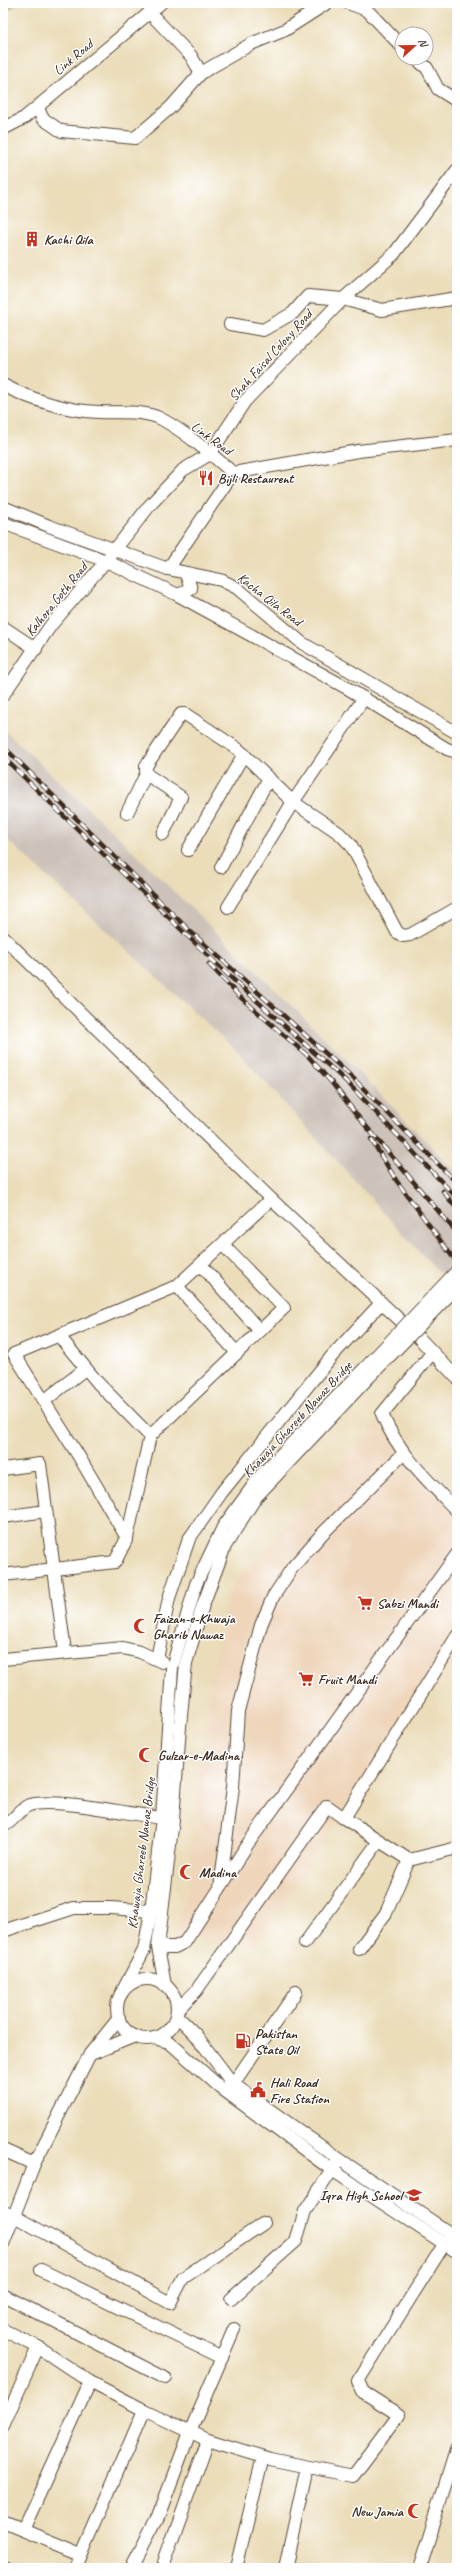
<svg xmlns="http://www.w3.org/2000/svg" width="460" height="2571" font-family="Caveat,sans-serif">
	<rect width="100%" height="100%" fill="#fff"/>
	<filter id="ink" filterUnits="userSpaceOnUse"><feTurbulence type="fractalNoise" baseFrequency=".025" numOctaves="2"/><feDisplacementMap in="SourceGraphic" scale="8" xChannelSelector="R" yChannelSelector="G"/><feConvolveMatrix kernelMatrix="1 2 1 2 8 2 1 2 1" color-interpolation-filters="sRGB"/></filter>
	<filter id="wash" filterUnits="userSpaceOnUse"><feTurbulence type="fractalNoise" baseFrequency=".012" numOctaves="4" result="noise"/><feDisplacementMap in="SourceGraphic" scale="16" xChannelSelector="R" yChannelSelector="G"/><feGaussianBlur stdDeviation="0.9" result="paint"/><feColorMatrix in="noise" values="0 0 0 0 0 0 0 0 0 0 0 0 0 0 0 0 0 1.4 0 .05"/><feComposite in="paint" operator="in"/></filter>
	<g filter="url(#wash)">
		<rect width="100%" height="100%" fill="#ebddb9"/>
		<path fill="#efd6bb" d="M378,1422L457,1520V1640L380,1749L291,1894L253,1946L176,1933L189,1885L197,1786L213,1666L231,1587Z"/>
		<path fill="#cdc2b9" d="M3,729L111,830L337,1050L457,1173V1293L238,1052L3,836Z"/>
		<path fill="#abc46a" stroke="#737744" d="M3,3H17L3,14Z"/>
	</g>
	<g filter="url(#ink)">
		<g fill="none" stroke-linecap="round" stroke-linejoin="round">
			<g stroke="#554535" stroke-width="14">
				<g id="minor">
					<path d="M348,3L367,10L402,47"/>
					<path d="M149,12L191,56L201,73"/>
					<path d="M415,58L427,68L438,89L457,101"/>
					<path d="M38,107L42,118L61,131L135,138L171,107L201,73L251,44L285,30L327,3"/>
					<path d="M3,129L24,118L161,3"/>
					<path d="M230,324L263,330L293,313L308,296L343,299L382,310L457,298"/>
					<path d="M3,385C31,400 68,411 99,412C118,413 139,410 157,417C179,427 214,456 233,473L358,451L457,440"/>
					<path d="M3,507L49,526L168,569L221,580L237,588L302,643L457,733"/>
					<path d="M3,523L106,561L178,595L347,688L447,749L457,752"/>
					<path d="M168,569L233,473"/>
					<path d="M178,595L191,589L186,574"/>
					<path d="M3,627L36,649"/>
					<path d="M3,695L51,625L106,561L150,505L183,470L210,454L245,401L343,299L394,254L457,170"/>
					<path d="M146,774L181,797L163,834"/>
					<path d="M127,813L146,774V766L181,714H185L238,749L293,802L364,698"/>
					<path d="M188,850L244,754"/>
					<path d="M221,867L269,778"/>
					<path d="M228,907L293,802L339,833L351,845L397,932L403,936L410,935L457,908"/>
					<path d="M3,937L271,1199L420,1339L457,1378"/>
					<path d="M202,1266L260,1331"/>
					<path d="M177,1286L237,1353"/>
					<path d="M59,1336L98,1383L150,1436"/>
					<path d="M432,1353L382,1414C398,1453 428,1481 457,1511"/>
					<path d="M44,1401L85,1369"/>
					<path d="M3,1469L40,1464L65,1652"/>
					<path d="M3,1517L46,1511"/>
					<path d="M127,1538L78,1455L14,1354L177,1286L271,1199"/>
					<path d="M3,1575L115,1562L127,1538L150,1436L284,1308L223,1245"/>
					<path d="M457,1636L344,1818L409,1860L457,1848"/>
					<path d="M3,1659L123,1648L140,1652L162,1662"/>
					<path d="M157,1659L169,1598L189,1539L222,1492L332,1356L381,1303"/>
					<path d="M3,1826C13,1822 18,1811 27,1806C49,1796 134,1815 162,1818"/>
					<path d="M222,1885L247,1845L457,1554"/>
					<path d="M3,1931L74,1908H111L151,1911"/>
					<path d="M305,1943L379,1841"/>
					<path d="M158,1947H175L185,1942L220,1888L233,1787L238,1711L261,1625L273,1597L292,1568L322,1534L403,1454"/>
					<path d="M359,1949L386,1913L409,1860"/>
					<circle cx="147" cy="2009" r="30"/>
					<path d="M165,1985L158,1947L173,1819L180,1727L186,1663L203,1605L225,1546L256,1497L372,1374"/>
					<path d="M121,1994L144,1950L151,1911L162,1818L172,1668L196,1584L223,1527L261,1475L366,1367"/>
					<path d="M177,2010L196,1991L327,1806L344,1818"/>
					<path d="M177,2016L195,2034L233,2084L339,2159L457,2238"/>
					<path d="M154,2038L169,2042L221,2088L332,2170L457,2252"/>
					<path d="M91,2054L135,2036"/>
					<path d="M233,2084L296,1992"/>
					<path d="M3,2150L34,2164"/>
					<path d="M3,2212L14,2216L170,2303L183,2278L264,2223"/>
					<path d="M3,2244L34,2164L90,2054L119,2018"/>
					<path d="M41,2270L222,2358"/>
					<path d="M3,2295L165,2378"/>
					<path d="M231,2299L296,2241L305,2211L336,2164"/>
					<path d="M3,2330L38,2347L90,2382L144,2410L76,2568"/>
					<path d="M144,2410L208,2440L270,2459L353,2476L399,2415L363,2392L358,2381L445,2243"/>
					<path d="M3,2426L38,2347"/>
					<path d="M3,2522L81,2554"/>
					<path d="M23,2530L90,2382"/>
					<path d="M3,2567L6,2568"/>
					<path d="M131,2568L158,2517L190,2432L234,2329"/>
					<path d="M162,2568L208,2440"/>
					<path d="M236,2568L263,2457"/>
					<path d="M285,2568L307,2467"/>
					<path d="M419,2568L457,2447"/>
				</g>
			</g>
			<use href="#minor" stroke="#fff" stroke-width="12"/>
			<g stroke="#3b2a1e" stroke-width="4.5">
				<g id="rail">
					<path d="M3,746L191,932L353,1078L457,1183"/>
					<path d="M3,757L226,973L348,1083L457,1198"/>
					<path d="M209,964L239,996L308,1056L332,1083L360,1119L457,1233"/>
					<path d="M371,1139L396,1180L457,1263"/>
					<path d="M443,1191L457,1209"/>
				</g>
			</g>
			<use href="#rail" stroke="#fff" stroke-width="3" stroke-dasharray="9" stroke-linecap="butt"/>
			<g stroke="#554535" stroke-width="14" stroke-linecap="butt">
				<g id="minor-bridge">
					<path d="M366,1367L457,1271"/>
					<path d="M372,1374L457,1287"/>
				</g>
			</g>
			<use href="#minor-bridge" stroke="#fff" stroke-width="12"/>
		</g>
	</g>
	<defs>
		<g id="building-bare" transform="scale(1.2)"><path d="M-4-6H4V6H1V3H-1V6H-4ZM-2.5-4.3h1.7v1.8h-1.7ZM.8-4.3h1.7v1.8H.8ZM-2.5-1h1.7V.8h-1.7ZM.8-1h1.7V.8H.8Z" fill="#c8321e" stroke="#fff" stroke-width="2.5" paint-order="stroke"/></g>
		<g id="restaurant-bare" transform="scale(1.2)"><path d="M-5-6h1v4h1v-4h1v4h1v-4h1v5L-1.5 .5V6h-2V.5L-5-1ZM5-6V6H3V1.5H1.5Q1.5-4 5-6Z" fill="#c8321e" stroke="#fff" stroke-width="2.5" paint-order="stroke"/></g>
		<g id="supermarket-bare" transform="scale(1.2)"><path d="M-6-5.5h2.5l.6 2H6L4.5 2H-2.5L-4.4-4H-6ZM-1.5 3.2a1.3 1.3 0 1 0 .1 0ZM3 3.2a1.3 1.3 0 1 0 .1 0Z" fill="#c8321e" stroke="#fff" stroke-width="2.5" paint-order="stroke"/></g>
		<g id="mosque-bare" transform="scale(1.2)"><path d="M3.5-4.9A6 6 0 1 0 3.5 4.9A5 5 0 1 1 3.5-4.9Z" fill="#c8321e" stroke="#fff" stroke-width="2.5" paint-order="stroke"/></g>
		<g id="fuel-bare" transform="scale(1.2)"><path d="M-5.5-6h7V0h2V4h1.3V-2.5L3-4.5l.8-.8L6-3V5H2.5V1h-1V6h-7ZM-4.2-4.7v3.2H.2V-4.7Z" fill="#c8321e" stroke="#fff" stroke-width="2.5" paint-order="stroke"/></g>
		<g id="civic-bare" transform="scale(1.2)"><path d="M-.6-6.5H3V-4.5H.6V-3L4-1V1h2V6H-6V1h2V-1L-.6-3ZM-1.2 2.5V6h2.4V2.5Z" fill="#c8321e" stroke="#fff" stroke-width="2.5" paint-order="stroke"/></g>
		<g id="school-bare" transform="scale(1.2)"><path d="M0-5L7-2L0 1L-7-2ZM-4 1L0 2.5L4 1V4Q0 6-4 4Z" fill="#c8321e" stroke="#fff" stroke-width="2.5" paint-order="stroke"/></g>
	</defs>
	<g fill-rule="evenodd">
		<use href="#building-bare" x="32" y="239"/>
		<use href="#restaurant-bare" x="206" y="478"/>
		<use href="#supermarket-bare" x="365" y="1603"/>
		<use href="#mosque-bare" x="141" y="1626"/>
		<use href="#supermarket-bare" x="306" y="1679"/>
		<use href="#mosque-bare" x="146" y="1755"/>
		<use href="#mosque-bare" x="187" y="1872"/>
		<use href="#fuel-bare" x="243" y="2041"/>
		<use href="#civic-bare" x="258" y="2090"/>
		<use href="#school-bare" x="414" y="2195"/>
		<use href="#mosque-bare" x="415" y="2511"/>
	</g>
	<g text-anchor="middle" stroke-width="3" stroke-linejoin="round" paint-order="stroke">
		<g font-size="14" fill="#3b2a1e" stroke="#fff">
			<text transform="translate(73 57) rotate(-40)" y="5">Link Road</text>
			<text transform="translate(270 355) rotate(-48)" y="5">Shah Faisal Colony Road</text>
			<text transform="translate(212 438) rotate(36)" y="5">Link Road</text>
			<text transform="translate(56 599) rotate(-51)" y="5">Kalhora Goth Road</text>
			<text transform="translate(270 599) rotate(38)" y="5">Kacha Qila Road</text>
			<text transform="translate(297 1419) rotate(-47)" y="5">Khawaja Ghareeb Nawaz Bridge</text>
			<text transform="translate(141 1853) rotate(-83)" y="5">Khawaja Ghareeb Nawaz Bridge</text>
		</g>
		<g font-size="14" font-weight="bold" fill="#3b2a1e" stroke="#fff" text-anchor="start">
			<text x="44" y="244">Kachi Qila</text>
			<text x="218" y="483">Bijli Restaurent</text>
			<text x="377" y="1608">Sabzi Mandi</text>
			<text x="153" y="1623">Faizan-e-Khwaja<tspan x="153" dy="16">Gharib Nawaz</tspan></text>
			<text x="318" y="1684">Fruit Mandi</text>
			<text x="158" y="1760">Gulzar-e-Madina</text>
			<text x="199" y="1877">Madina</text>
			<text x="255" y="2038">Pakistan<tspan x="255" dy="16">State Oil</tspan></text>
			<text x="270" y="2087">Hali Road<tspan x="270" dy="16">Fire Station</tspan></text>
			<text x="402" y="2200" text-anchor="end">Iqra High School</text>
			<text x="403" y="2516" text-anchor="end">New Jamia</text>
		</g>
	</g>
	<rect width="460" height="2571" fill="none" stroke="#fff" stroke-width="16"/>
	<g transform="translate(414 46) rotate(68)"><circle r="19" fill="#ffffff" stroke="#b1aaa5"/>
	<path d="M0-3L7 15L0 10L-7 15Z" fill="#c8321e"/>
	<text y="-6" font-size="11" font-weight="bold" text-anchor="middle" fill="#3b2a1e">N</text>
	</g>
</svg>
